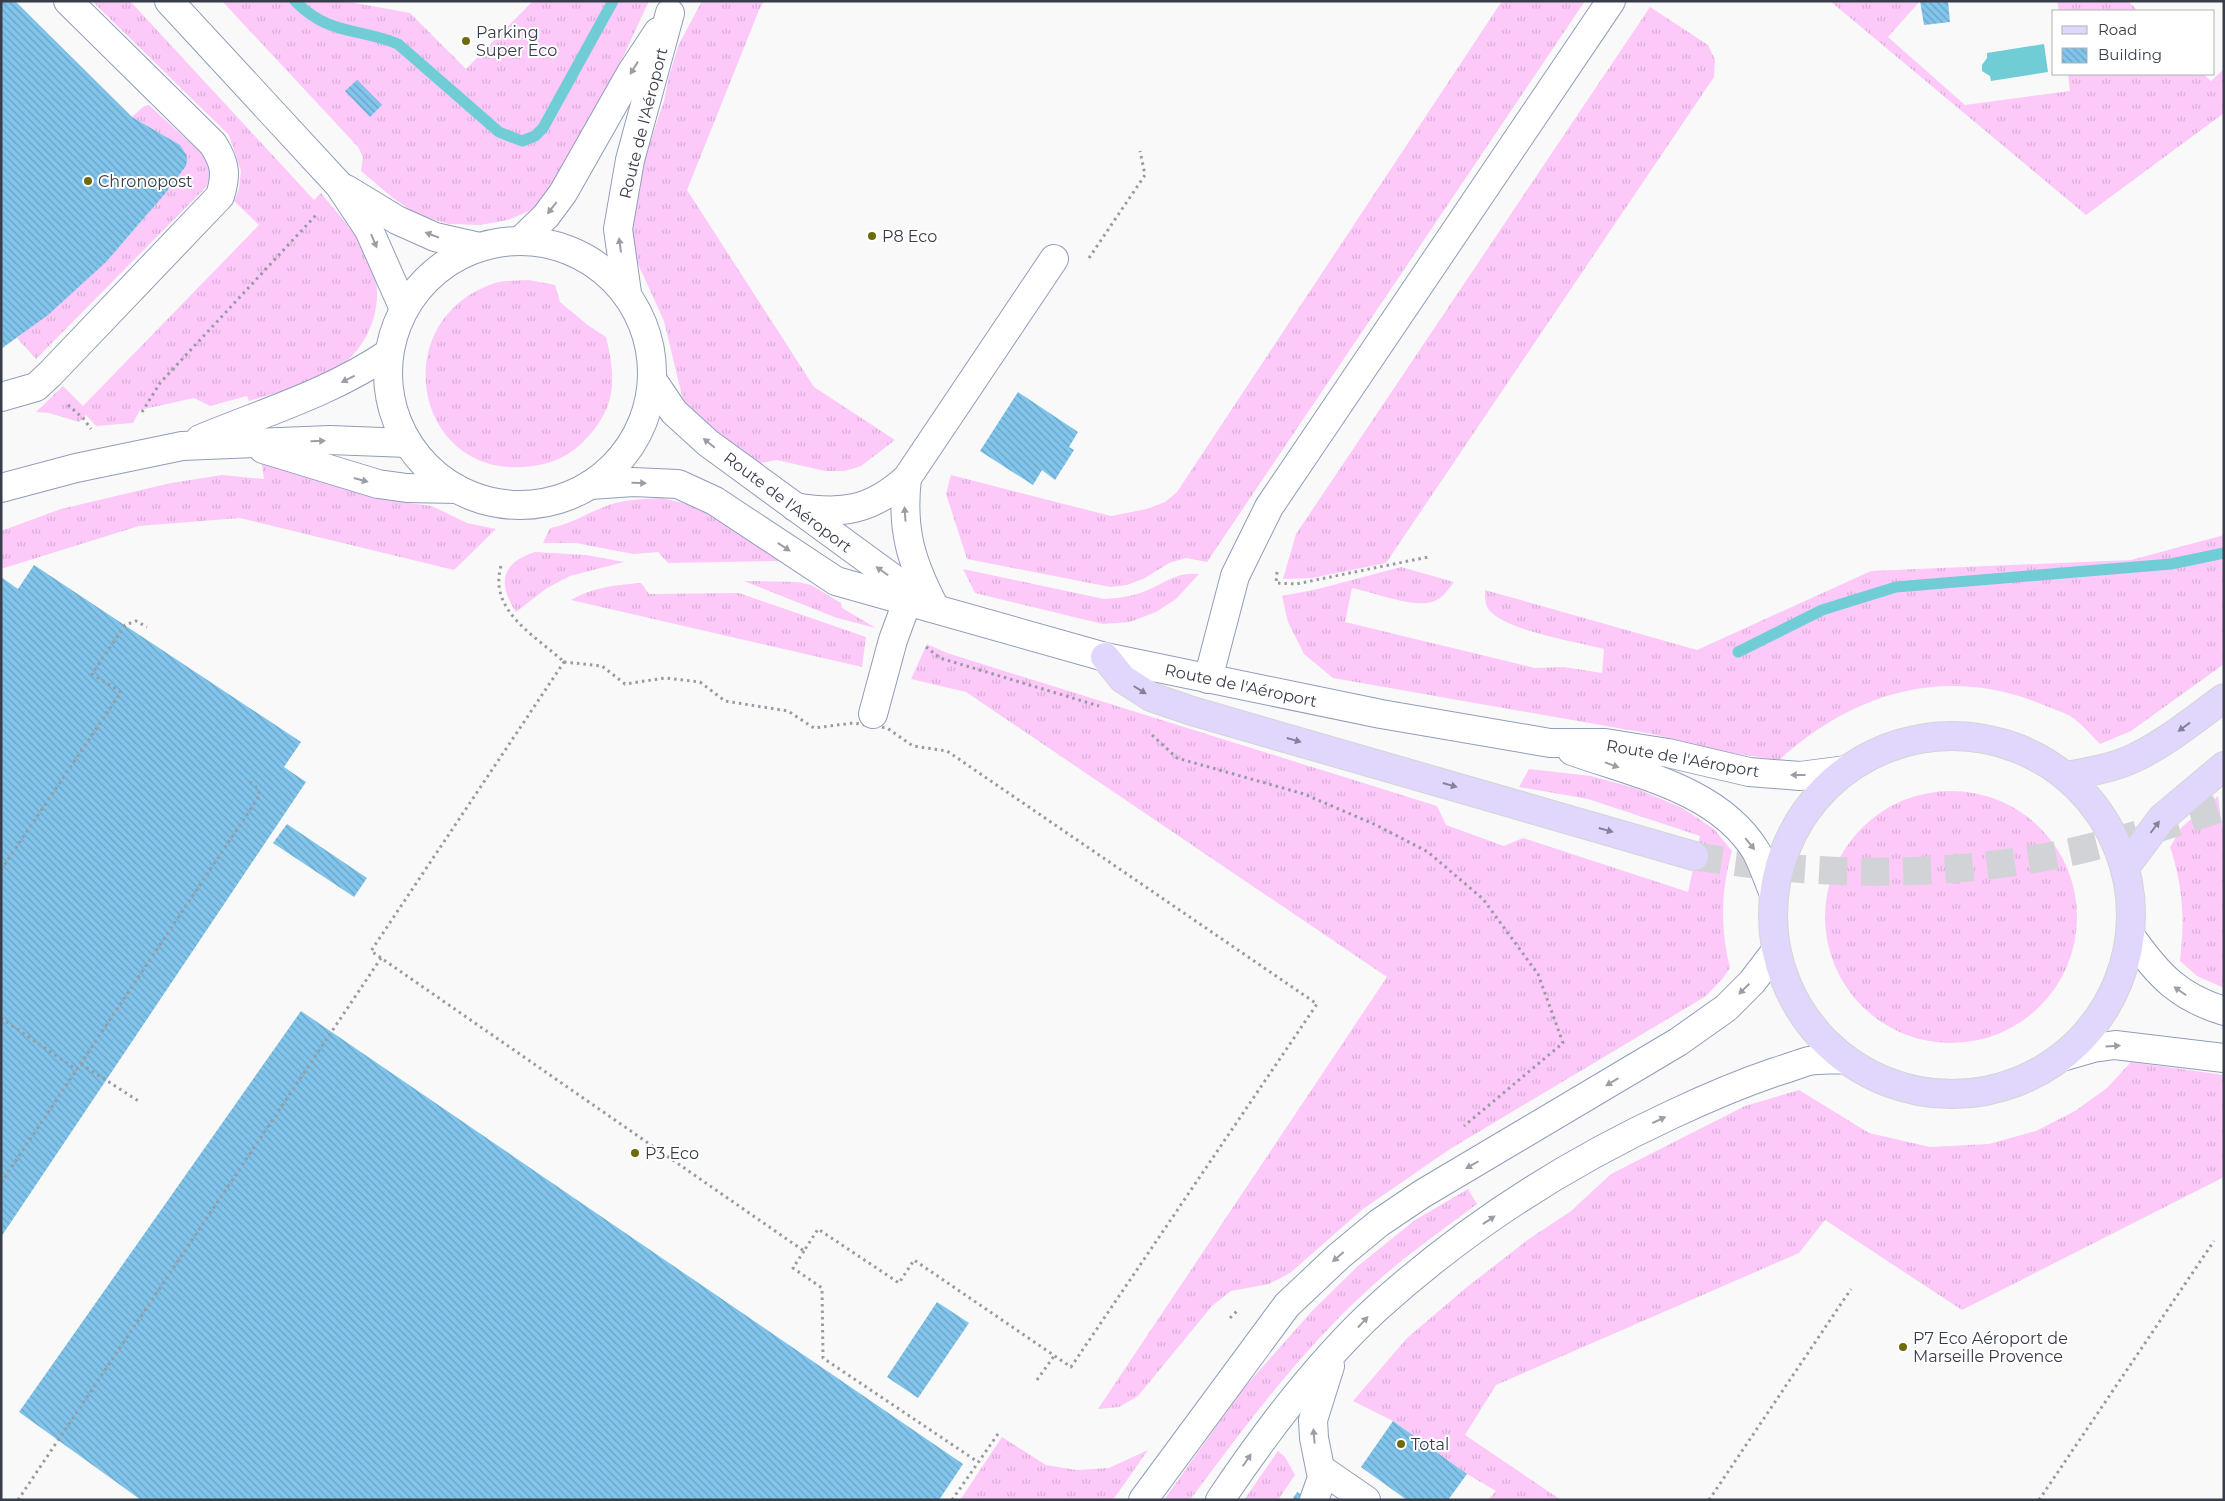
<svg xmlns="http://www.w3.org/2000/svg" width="2225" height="1501" font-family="Montserrat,sans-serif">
	<defs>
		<pattern id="grass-tufts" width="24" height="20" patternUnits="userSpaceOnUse" patternTransform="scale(1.25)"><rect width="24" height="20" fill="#fcc9f9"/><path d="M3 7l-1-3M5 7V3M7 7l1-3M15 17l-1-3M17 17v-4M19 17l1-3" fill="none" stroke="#d9aed7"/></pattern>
		<pattern id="building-back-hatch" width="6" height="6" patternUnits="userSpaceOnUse" patternTransform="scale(1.25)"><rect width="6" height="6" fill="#81c5ec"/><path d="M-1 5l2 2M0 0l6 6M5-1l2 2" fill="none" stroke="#6aa1c1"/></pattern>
	</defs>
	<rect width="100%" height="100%" fill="#f9f9f9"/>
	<g fill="url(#grass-tufts)">
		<path d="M92,1H130L314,200L321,193C338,214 359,236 370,261C389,302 368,354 328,374C304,386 275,393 249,401L247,396L210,406L194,398L140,410L133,423L96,426L86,415L79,422L49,413L36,412L63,386L83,406L259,225L234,201L239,189L241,171L229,135Z"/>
		<path d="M222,1H344L410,13L466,69L533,1H649L609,87L550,195L529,211L508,220L480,225L449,224L418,215L393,198L361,171L363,157L358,147Z"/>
		<path d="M702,1H764L759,10L687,190L814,387L895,440L861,466L845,471H825L777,460L755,464L707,427L689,408L682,396L664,321L634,255L631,235L640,172L664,101L669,76L679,44Z"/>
		<path d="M1502,1H1585L1207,562L1186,558L1169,563L1145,578L1127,585L1110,587L967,559L946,494L951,475L1111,516L1147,509L1165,502L1177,492Z"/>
		<path d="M1830,1H1920L1888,37L1965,105L2070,91L2068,74H2203L2211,81L2224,69V113L2086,215Z"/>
		<path d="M2057,1H2128L2138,11H2059Z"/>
		<path d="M1650,7L1708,45L1715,60L1714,77L1386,563L1312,578L1283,579L1296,534Z"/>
		<path d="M149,105L208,159L211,177L206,187L36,359L17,338C82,288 137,232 186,166V154L180,145L132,117L144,106Z"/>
		<path d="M529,280L555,285L560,302L589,326L606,337C617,382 616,410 581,444C565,459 545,466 523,467C413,474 386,319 495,283C505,280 519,281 529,280Z"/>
		<path d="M261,460L300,470L408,503L432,506L467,523L496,529L454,570L240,518L139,526L1,569V531L61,509L171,483L222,475L264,479Z"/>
		<path d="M663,498L694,506L731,527L779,561L668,563L658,552L633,554L576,543H543L550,528C572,524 589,512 609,505C627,499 644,499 663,498Z"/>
		<path d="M2224,535V664L2131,731L2100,744C2091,735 2081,723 2070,716C2061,711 2050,708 2041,704C1946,665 1854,692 1779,760L1731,753L1652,734L1333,678L1304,654L1288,622L1282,596L1318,589L1401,567L1454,582C1448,590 1442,599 1432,602C1413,608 1372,592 1352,588L1345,622L1535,668L1564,667L1602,673L1604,649C1577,642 1509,631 1491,612C1485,607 1485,598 1485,590L1697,650L1871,571L2131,560Z"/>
		<path d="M535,552L586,555L624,562L570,576L547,588L516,612C497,583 501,563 535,552Z"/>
		<path d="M963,569L1104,599C1117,598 1130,597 1143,592C1165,584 1174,572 1199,574L1176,599L1156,612L1130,622L1103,624L975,593Z"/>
		<path d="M744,581L798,582L811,585L841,603L842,608L876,628L837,618Z"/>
		<path d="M641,583L649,594L739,593L866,637L862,667L571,600C593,587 616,585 641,583Z"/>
		<path d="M927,644L947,653L1437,806L1446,825L1504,846L1523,838L1688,892L1700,836L1588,799L1519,787L1529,769L1591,776L1635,788L1682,808L1714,829L1732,851C1721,891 1720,927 1730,968L1723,978L1706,996L1450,1149L1363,1209L1290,1273L1269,1284L1231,1291L1212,1306L1138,1396L1119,1407L1098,1409L1387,977L966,692L911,679Z"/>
		<circle cx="1951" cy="917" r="126"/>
		<path d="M2218,796L2224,841V988L2197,976L2180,961C2185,921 2183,885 2170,847L2182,827Z"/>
		<path d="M2131,1062L2224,1075V1177L1962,1310L1825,1220L1799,1253L1496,1385L1465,1435L1561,1500H1488L1496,1491L1467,1474L1393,1421L1353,1401L1407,1338L1467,1287L1529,1239L1571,1211L1611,1174L1745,1106L1799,1090L1869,1133L1930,1147L1989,1144L2036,1131L2075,1111L2107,1088Z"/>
		<path d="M1468,1189L1477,1204C1441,1231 1405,1256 1372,1286C1302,1349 1246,1425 1190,1500H1164L1242,1390L1313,1310L1358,1266L1415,1220Z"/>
		<path d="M1002,1437L1046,1465L1077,1470L1109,1468L1148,1450L1113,1500H960Z"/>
		<path d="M1278,1451L1285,1457L1295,1475L1278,1500H1244Z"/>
	</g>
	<path fill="#71cdd5" d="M2044,44L2048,72L1991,81L1990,76L1982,71V65L1987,58V53Z"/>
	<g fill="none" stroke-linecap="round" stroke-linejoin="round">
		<g stroke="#71cdd5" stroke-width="11">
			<path d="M295,1C331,37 358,27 398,44L499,132L522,141L535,136L543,128L613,1"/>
			<path d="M1738,652L1822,610L1896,587L2171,564L2224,553"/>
		</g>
	</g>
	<g fill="url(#building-back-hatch)">
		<path d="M1,1H15L132,117L180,145L186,154L187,160L186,166L164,195L106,262L48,315L1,349Z"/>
		<path d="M1920,1H1948L1950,22L1924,25Z"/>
		<path d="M357,80L382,105L370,117L345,91Z"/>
		<path d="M1018,392L1078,432L1069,447L1074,450L1055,480L1042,470L1033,485L980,451Z"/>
		<path d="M34,565L301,742L284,767L306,782L1,1237V577L18,589Z"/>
		<path d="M287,824L367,878L354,897L273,843Z"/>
		<path d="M301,1011L963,1464L939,1500H141L19,1412Z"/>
		<path d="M937,1302L969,1323L918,1398L887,1377Z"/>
		<path d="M1393,1421L1467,1474L1448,1500H1407L1361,1467Z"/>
		<path d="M1297,1492L1310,1500H1292Z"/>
	</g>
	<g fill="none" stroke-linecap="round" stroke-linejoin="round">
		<path stroke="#d2d3d6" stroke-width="28" stroke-dasharray="28 14" stroke-linecap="butt" d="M1694,856C1820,877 1946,878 2071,852C2123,840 2173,824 2224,807"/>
		<g stroke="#8f9dba" stroke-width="30">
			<g id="minor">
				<path d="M169,1L339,185L369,230L404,309"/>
				<path d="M346,189L397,220L435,237L479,247"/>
				<path d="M521,240L546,216L563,193L631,73L658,32"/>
				<circle cx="520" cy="373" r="132"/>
				<path d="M627,293L618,229L630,160L670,13"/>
				<path d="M653,381L674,412L708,443L920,598"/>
				<path d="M1,397L36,387L50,374L220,196C227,174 225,163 213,144L68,1"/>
				<path d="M200,439C265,412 330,393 389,353"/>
				<path d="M263,449L378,484L407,488L457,489"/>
				<path d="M907,478C901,529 911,562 934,606"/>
				<path d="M590,485L633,482L678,484L715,501L836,581L1105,657L1381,714L1550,743H1605L1668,753L1749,772L1800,776L1846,770"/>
				<path d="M1,488L76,468L182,446L330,440L408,443"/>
				<path d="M795,507C841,515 871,511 907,478L1054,259"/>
				<path d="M1208,679L1235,576L1269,507L1611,1"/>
				<path d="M873,714L893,640L907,602"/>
				<path d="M1572,751C1636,774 1718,789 1756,851C1763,864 1768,880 1774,894"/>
				<path d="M2132,938C2159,976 2179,997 2224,1011"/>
				<path d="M2065,1056L2093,1048L2115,1045L2224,1058"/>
				<path d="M1321,1469L1366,1500"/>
				<path d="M1143,1500L1287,1305L1339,1256L1379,1223L1422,1194L1678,1042L1726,1008L1752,982L1775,952"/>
				<path d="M1220,1500C1265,1433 1317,1363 1377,1308C1464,1229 1567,1163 1673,1114C1707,1098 1740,1084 1775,1072C1786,1069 1798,1064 1809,1061C1820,1059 1833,1060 1844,1059"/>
				<path d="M1314,1500L1322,1478L1314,1438L1313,1420L1330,1366"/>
			</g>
		</g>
		<g stroke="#d3d4d7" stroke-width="30">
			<g id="major">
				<path d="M1105,657L1123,679L1151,697L1192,711L1694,856"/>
				<circle cx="1952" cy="915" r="179"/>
				<path d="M2067,776C2089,772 2113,768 2134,758C2166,743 2195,719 2224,698"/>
				<path d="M2126,866L2162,818L2224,766"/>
			</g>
		</g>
		<g stroke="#989ba1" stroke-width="3" stroke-dasharray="2.5 4" stroke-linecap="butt">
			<path d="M1089,258L1145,175L1140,151"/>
			<path d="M68,405L83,418L91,429"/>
			<path d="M142,412L160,383L317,214"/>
			<path d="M501,566C488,611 536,636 564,662"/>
			<path d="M1277,572L1276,583L1296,584L1428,557"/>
			<path d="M926,647L940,658L1099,706"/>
			<path d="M564,662L602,666L625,684L665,678L700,682L725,701L788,711L814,728L853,723L887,728L913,746L947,751L1317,1004L1071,1367L914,1260L899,1283L818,1229L804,1251L371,951Z"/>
			<path d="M1152,735L1177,758L1304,794L1376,825L1428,852L1483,899L1538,974L1563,1043L1464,1126"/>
			<path d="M1,870L121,692L92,674L125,625L136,621L147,627"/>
			<path d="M1,1018L77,1070"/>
			<path d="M81,1064L140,1102"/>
			<path d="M1,1183L260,795L258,789L250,782"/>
			<path d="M804,1251L793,1268L822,1288L823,1358L978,1462"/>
			<path d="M1230,1318L1237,1311"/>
			<path d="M1037,1380L1054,1356"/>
			<path d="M18,1500L381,958"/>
			<path d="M952,1500L1000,1431"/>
			<path d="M1709,1500L1851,1289"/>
			<path d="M2039,1500L2214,1241"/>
		</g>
		<use href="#minor" stroke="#fff" stroke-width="28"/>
		<use href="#major" stroke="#e1d7fd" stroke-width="28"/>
	</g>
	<defs><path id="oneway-solid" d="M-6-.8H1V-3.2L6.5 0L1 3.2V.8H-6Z" transform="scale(1.25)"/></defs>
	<g fill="#9b9ea4">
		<use href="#oneway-solid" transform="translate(634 68) rotate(122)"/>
		<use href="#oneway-solid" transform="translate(552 208) rotate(128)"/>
		<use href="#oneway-solid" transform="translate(432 235) rotate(-159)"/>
		<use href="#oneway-solid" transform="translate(374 241) rotate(67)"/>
		<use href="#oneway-solid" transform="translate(620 245) rotate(-98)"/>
		<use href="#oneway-solid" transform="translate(348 379) rotate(153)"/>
		<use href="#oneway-solid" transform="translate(318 441) rotate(-2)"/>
		<use href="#oneway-solid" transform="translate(709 443) rotate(-141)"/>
		<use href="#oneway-solid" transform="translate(361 480) rotate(15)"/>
		<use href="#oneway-solid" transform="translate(639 483) rotate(1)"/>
		<use href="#oneway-solid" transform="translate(905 514) rotate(-94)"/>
		<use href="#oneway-solid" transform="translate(784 547) rotate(33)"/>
		<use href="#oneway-solid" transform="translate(882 571) rotate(-145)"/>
		<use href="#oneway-solid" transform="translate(1612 765) rotate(20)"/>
		<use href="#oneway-solid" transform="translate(1798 775) rotate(180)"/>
		<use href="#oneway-solid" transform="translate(1750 844) rotate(51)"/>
		<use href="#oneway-solid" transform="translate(1744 989) rotate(135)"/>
		<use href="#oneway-solid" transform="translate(2180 991) rotate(-145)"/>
		<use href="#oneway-solid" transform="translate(2113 1046) rotate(-3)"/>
		<use href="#oneway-solid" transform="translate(1612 1082) rotate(149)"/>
		<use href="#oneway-solid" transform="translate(1659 1120) rotate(-25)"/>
		<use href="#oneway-solid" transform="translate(1472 1165) rotate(150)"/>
		<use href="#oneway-solid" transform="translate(1489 1220) rotate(-34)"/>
		<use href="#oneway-solid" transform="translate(1338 1257) rotate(139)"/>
		<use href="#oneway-solid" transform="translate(1363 1322) rotate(-47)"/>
		<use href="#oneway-solid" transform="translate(1314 1436) rotate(-95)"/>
		<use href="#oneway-solid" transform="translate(1247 1460) rotate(-56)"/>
	</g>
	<g fill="#84829a">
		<use href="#oneway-solid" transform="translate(1140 690) rotate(32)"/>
		<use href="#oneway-solid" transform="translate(2184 727) rotate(144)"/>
		<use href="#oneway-solid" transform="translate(1294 740) rotate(16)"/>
		<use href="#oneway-solid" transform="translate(1450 785) rotate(16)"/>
		<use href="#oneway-solid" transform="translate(2155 827) rotate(-53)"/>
		<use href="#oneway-solid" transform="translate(1606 830) rotate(16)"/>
	</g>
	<g fill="#6d6c0b" stroke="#fff" stroke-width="2">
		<circle cx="466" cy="41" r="5"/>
		<circle cx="88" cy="181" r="5"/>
		<circle cx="872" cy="236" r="5"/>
		<circle cx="635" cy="1153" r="5"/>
		<circle cx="1903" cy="1347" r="5"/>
		<circle cx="1401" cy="1444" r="5"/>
	</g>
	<g text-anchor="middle" stroke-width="4" stroke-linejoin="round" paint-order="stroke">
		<g font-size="16" fill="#373d49" stroke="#fff" text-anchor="start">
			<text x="476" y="38">Parking<tspan x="476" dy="18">Super Eco</tspan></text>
			<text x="98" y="187">Chronopost</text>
			<text x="882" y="242">P8 Eco</text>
			<text x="645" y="1159">P3 Eco</text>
			<text x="1913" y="1344">P7 Eco Aéroport de<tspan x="1913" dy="18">Marseille Provence</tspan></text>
			<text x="1411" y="1450">Total</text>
		</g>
		<g font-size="16" fill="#373d49" stroke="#fff">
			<text transform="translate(643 123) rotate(-76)" y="6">Route de l'Aéroport</text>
			<text transform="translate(788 502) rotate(37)" y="6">Route de l'Aéroport</text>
			<text transform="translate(1241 685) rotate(12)" y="6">Route de l'Aéroport</text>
			<text transform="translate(1683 758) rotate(10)" y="6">Route de l'Aéroport</text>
		</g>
	</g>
	<rect width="2225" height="1501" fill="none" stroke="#373d49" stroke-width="5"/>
	<rect x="2052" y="10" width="162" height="65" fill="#ffffff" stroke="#afb1b6"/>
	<rect x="2062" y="26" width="25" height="8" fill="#e1d7fd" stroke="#afb1b6"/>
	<text x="2098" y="35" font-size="15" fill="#373d49">Road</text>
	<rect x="2062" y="48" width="25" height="15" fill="url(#building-back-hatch)" stroke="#afb1b6"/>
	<text x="2098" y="60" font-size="15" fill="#373d49">Building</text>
</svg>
